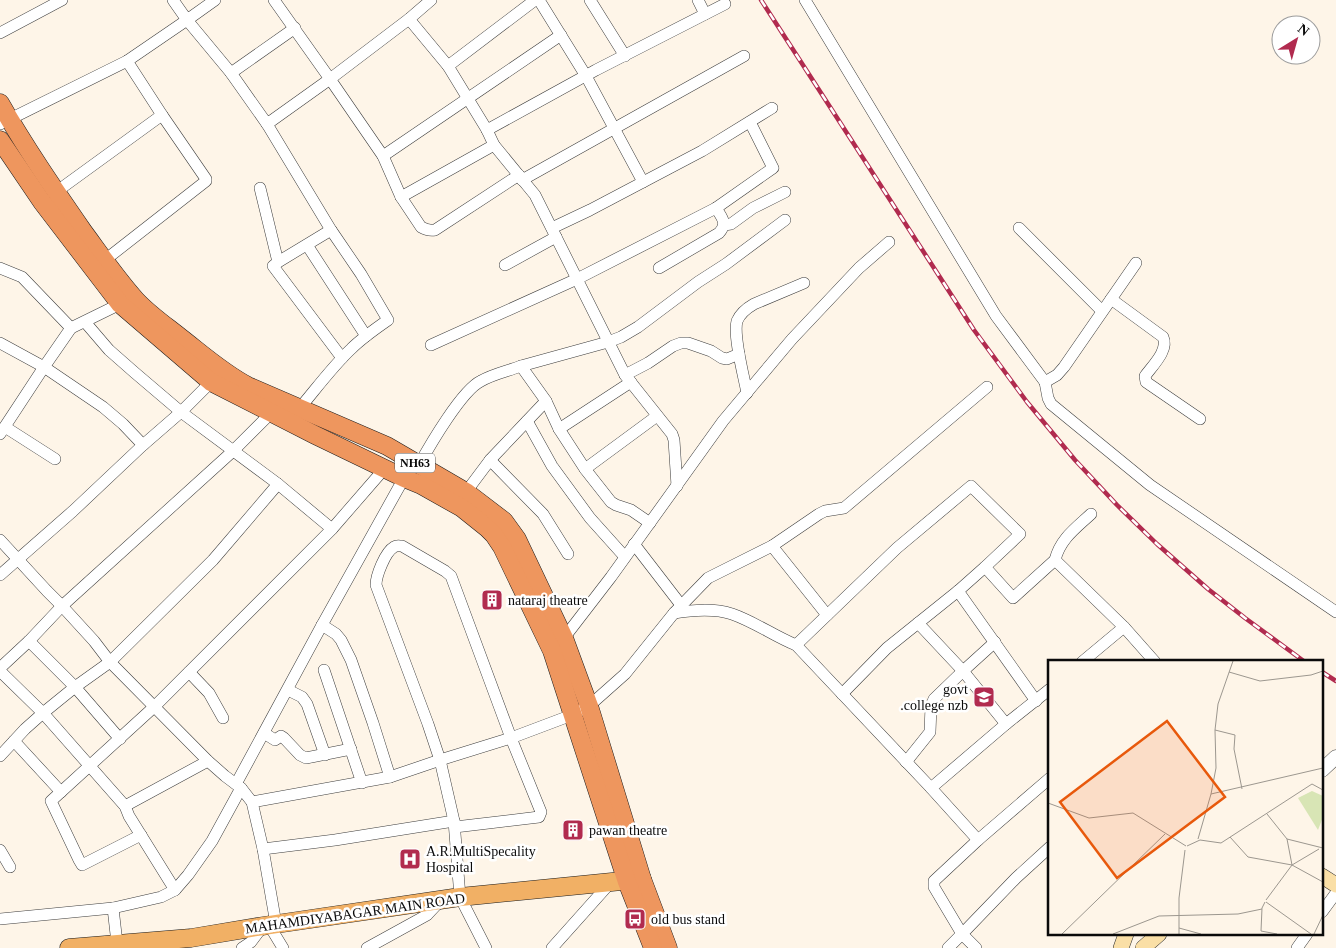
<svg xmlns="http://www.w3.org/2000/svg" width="1336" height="948" font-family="Georgia,serif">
	<rect width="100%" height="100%" fill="#fef5e8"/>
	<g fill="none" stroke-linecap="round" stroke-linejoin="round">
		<g stroke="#3d3d3d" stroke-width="12">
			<g id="minor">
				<path d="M173,0L187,20L215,0"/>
				<path d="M431,0L409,19L448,66L487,130L494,145L535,195L625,375L672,434L674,440L677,486"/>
				<path d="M539,0L586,76L643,182"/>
				<path d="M590,0L625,56"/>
				<path d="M698,0L705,14"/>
				<path d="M805,0L996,316L1045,382L1048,398L1051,404L1150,485L1336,612"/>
				<path d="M409,19L330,79L383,156L401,197L421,227C426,230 429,231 435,230L519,175"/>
				<path d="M0,33L62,0"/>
				<path d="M448,66L535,0"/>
				<path d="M231,73L295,28"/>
				<path d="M0,124L127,61L187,20L231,73L267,124L330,79L274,0"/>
				<path d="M267,124L331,230L361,274L388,320C375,329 362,338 351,349C332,367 316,389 299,409"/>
				<path d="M487,130L596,70L725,4"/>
				<path d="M383,156L561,35"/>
				<path d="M522,180L744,56"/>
				<path d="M260,188L278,262L273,266L342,358"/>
				<path d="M56,192L162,115"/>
				<path d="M401,197L494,145"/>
				<path d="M724,225L731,224L753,208L785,192"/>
				<path d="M552,228L590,210L702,151L772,108"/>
				<path d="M1019,228L1102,311"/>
				<path d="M307,245L366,336"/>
				<path d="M105,260L206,181V179L162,115L127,61"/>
				<path d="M278,262L331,230"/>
				<path d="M505,265L556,237"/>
				<path d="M0,268L22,277L71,328"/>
				<path d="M659,268L719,233C728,223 722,218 716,208"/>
				<path d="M1111,299L1163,337C1169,350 1153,365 1145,376L1146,382L1200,419"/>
				<path d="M85,322L109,350L134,372L181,412L278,484L332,529"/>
				<path d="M0,343L44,367L71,328L120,304L125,301"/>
				<path d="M431,345L577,279L716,208L773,168L750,122"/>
				<path d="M521,366L608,342L621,337L638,327L698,282L726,264L785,220"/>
				<path d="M625,375L648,363L673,346L681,343H688L711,351L722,358L727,359L739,354"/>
				<path d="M1045,382L1057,375L1064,367L1136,263"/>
				<path d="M747,393C744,377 733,336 737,321C740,314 747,308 754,304L804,283"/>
				<path d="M527,421L552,466L590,518L625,557"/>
				<path d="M5,427L55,459"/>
				<path d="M559,429L631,382"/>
				<path d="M0,434L44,367L103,407L123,424L143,445"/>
				<path d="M490,460L546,401"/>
				<path d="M419,465C430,445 462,390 481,381C493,374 508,371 521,366L546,401L559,429L585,469L611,502L616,505L631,510L650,523"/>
				<path d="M585,469L657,416"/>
				<path d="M466,492L490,460L543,514L568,554"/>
				<path d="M0,540L47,591L62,606L94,641L110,662L208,761L225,776L241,788L252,802L263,849L276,924"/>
				<path d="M634,544L681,605"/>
				<path d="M772,546L819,514L825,511L844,508L987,387"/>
				<path d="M1055,560C1060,539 1076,528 1091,514"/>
				<path d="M0,575L73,511L143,445L181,412L211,382"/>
				<path d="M958,591L1036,701"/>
				<path d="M674,613C693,610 713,608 732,614C755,622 774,636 796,645"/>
				<path d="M918,623L963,671L1006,724"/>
				<path d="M322,625L336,634L341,640L351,660L373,723L390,777"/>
				<path d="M564,638L611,577L723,421L792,339L859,268L889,242"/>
				<path d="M29,641L75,687L120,739"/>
				<path d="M1082,662L1124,627L1155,662"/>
				<path d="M0,668L29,641L62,606L233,451L271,413"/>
				<path d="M324,670L362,783"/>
				<path d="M0,671L43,713L125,806L129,816L175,890"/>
				<path d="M189,672L209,693L223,718"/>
				<path d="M288,690L302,697L307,704L325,755"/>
				<path d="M842,694L887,648L958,591L985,567"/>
				<path d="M264,733L275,740L281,736L284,738L300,755L306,758L351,749"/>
				<path d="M14,741L61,792"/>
				<path d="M0,756L25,729L43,713L75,687L110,662L213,560L278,484"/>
				<path d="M906,762L930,732L931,706L934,699L963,671L995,642"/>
				<path d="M236,784L322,625L404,478"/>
				<path d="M931,788L796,645L897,548L971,486L1020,534L985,567L1013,598L1055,560L1124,627"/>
				<path d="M252,802L390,777L440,760L511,738L572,715L589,706L625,674L674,613L708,578L772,546L827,615"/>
				<path d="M125,806L208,761"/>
				<path d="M455,827L539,817L541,812L511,738L451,576L445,571L402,546C399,546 397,545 394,547C385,552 376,576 376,585L428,724L440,760L454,821L460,897L486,948"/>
				<path d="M141,835L82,865L79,860L51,801L154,707L332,529L385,468"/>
				<path d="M978,840L1050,778"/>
				<path d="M263,849L335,840L454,821"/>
				<path d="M0,850L10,867"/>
				<path d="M1322,912L1336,893"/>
				<path d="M0,919L113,908"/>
				<path d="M269,925L283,948"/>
				<path d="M117,943L113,908L161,897L175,890L188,875L212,841L241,788"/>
				<path d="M242,948L251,942L263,926"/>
				<path d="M367,948L427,915L441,900"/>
				<path d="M552,948L611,882"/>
				<path d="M948,948L962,934L934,887V881L978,840L931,788L1006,724L1050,689"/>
				<path d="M976,948L962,934L1016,878L1050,847"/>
				<path d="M1297,948L1307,934"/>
			</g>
		</g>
		<g stroke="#3d3d3d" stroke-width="15">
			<path id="tertiary" d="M1322,770L1336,757"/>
		</g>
		<g stroke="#2c2c2c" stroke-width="16">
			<g id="secondary">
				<path d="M1322,876L1336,885"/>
				<path d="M1121,948L1126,934"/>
				<path d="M1143,948L1159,934"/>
			</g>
		</g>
		<g stroke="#1b1b1b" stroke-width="19">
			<path id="primary" d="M69,948L191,938L263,926L460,897L642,879"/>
		</g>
		<g stroke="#1b1b1b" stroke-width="19">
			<g id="trunk">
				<path d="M0,103C25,147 54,189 83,231C100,254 117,279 136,300C149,314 165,325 180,337C202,354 223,373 248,386L387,446L466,492L504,521L517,539L564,638L589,706L642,879L668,948"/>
				<path d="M0,140L42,202L120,304L211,382L315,435L404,478L421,485L462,508L487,528L494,535L502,547L552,651L627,882L653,948"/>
			</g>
		</g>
		<use href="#minor" stroke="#fff" stroke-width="11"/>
		<use href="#tertiary" stroke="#fff" stroke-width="14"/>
		<use href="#secondary" stroke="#fadfa6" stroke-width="15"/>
		<use href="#primary" stroke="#f1b065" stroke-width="18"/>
		<use href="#trunk" stroke="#ee965e" stroke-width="18"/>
		<g stroke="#b12b4f" stroke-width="4.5">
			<g id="rail">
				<path d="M761,0L974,330L1027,402L1075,460L1117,505L1157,544L1208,589L1245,618L1305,662"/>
				<path d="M1322,672L1336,681"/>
			</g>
		</g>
		<use href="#rail" stroke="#fff" stroke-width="2.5" stroke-dasharray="8" stroke-linecap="butt"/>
	</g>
	<defs>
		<g id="building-square" transform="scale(1.125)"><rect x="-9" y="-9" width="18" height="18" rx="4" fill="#b12b4f" stroke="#fff"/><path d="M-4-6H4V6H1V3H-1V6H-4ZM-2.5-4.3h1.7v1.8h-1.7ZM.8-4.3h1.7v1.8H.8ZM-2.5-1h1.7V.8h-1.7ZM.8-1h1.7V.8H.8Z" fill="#fff"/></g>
		<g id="university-square" transform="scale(1.125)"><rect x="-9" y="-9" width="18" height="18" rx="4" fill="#b12b4f" stroke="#fff"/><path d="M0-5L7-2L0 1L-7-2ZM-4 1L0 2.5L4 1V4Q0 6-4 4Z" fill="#fff"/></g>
		<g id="hospital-square" transform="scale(1.125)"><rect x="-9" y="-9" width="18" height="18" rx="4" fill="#b12b4f" stroke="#fff"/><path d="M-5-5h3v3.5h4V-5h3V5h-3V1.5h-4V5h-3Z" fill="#fff"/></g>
		<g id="bus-square" transform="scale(1.125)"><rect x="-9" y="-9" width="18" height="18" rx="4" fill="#b12b4f" stroke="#fff"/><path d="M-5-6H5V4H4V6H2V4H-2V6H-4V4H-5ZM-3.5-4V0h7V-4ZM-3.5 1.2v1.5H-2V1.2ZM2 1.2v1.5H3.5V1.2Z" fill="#fff"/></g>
	</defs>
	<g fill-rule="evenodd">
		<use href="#building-square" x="492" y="600"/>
		<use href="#university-square" x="984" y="697"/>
		<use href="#building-square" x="573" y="830"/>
		<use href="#hospital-square" x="410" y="859"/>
		<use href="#bus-square" x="635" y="919"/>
	</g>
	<g text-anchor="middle" stroke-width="5" stroke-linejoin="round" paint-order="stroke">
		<rect fill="#fff" stroke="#545454" stroke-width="1" x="395" y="453.5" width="40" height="19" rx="4"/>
		<g font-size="12" font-weight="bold" fill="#0a0a0a">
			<text x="415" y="467">NH63</text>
		</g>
		<g font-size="14" fill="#0a0a0a" stroke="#fff" text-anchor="start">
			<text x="508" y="605">nataraj theatre</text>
			<text x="968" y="694" text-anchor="end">govt<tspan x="968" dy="16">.college nzb</tspan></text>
			<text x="589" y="835">pawan theatre</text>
			<text x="426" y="856">A.R.MultiSpecality<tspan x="426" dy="16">Hospital</tspan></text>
			<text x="651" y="924">old bus stand</text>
		</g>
		<g font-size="14" fill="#0a0a0a" stroke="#fff">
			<text transform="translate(355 913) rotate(-8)" y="5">MAHAMDIYABAGAR MAIN ROAD</text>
		</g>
	</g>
	<g transform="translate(1048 660)">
		<rect width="275" height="275" fill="#fef5e8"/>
		<path d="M264,131L275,136V157L270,170L250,138Z" fill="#d8e5b5"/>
		<path fill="none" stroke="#9c978f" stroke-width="1" d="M185,1L170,44L167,70L187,75L186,89L194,129M181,12L212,21L263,15L275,11M163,134L168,108L167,70M0,143L41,158L85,153L138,186M182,177L200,197L244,205L275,222M150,179L163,134L275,108M239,179L275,188M139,186L152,180L173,183L264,124L275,130M244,205L271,189M218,240L244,205L239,179L219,154M217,242L214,248L213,271L229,274M218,242L263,274M131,268L153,274M14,274L117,174M65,274L111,256L190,254L214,249M131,274V238L137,190M266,274L275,255"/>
		<path fill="#e8590c" fill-opacity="0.15" stroke="#e8590c" stroke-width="2.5" d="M119,61L177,137L69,218L12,142Z"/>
		<rect width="275" height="275" fill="none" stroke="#0a0a0a" stroke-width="2.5"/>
	</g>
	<g transform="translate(1296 40) rotate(37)"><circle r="24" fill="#ffffff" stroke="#9d9d9d"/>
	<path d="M0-4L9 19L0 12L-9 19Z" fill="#b12b4f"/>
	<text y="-8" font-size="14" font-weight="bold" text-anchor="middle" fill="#0a0a0a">N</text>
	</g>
</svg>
